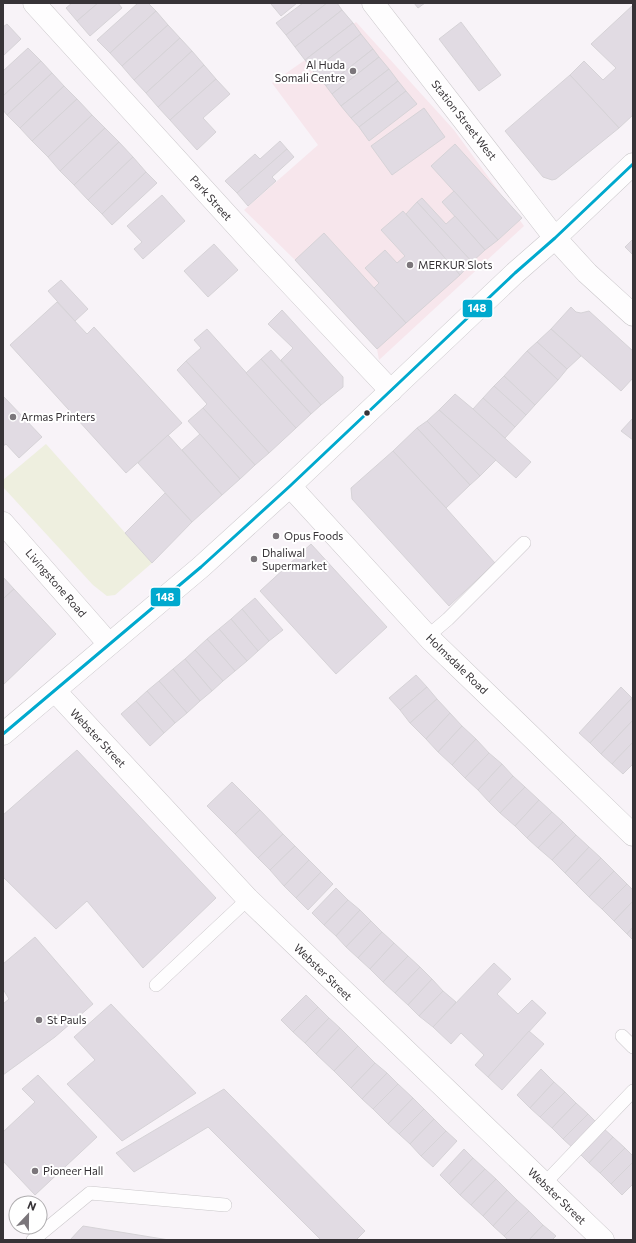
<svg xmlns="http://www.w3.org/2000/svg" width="636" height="1243" font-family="Commissioner,sans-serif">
	<rect width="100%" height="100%" fill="#f8f3f8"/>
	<path fill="#f7e6ec" d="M356,22L454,130L524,226L379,360L377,349L295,260L244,210L318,145L272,83L305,60Z"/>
	<path fill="#eeefdf" d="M46,444L152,563L115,595L107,596L93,585L3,487V480Z"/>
	<g fill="#e1dbe3" stroke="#d6d3d7">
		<path d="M72,3H98L77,21L66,8Z"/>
		<path d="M98,3H118L122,8L90,36L77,21Z"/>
		<path d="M138,3H148L156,11L110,53L97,40Z"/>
		<path d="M272,3H297L281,16L271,4Z"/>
		<path d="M303,3H327L286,35L276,23Z"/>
		<path d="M327,3H337L342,10L295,47L286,35Z"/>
		<path d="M414,3H425L418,8Z"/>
		<path d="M633,5V115L619,128L570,75L584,61L603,80L616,68L591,44Z"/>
		<path d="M342,10L353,23L305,60L295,47Z"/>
		<path d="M156,11L168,25L122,66L110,53Z"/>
		<path d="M461,22L501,75L479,91L439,39Z"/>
		<path d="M353,23L361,34L313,71L305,60Z"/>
		<path d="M7,24L21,39L3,56V27Z"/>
		<path d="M168,25L180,38L134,80L122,66Z"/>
		<path d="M361,34L373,49L326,86L313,71Z"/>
		<path d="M180,38L192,51L146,93L134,80Z"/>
		<path d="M28,48L41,61L3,96V71Z"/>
		<path d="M373,49L379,57L332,94L326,86Z"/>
		<path d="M192,51L204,65L158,107L146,93Z"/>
		<path d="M379,57L389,69L341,106L332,94Z"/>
		<path d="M41,61L52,73L7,115L3,110V96Z"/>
		<path d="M204,65L216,79L170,120L158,107Z"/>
		<path d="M389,69L398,81L351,118L341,106Z"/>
		<path d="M52,73L64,86L20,128L7,115Z"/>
		<path d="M570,75L619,128L556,179L552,180L543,177L505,131Z"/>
		<path d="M216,79L230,94L203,118L216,132L197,150L170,120Z"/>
		<path d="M398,81L406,91L359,127L351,118Z"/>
		<path d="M64,86L77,99L32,141L20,128Z"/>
		<path d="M406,91L417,104L369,141L359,127Z"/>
		<path d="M77,99L92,115L48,157L32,141Z"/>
		<path d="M424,108L445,137L392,175L371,146Z"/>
		<path d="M92,115L105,128L60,171L48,157Z"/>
		<path d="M105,128L119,142L74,185L60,171Z"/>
		<path d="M280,141L287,149L237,193L225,181L255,154L260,159Z"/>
		<path d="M119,142L133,157L88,200L74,185Z"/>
		<path d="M455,144L522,218L498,240L431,166Z"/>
		<path d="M287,149L294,157L272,177L276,181L248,206L237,193Z"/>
		<path d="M133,157L146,172L102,214L88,200Z"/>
		<path d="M146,172L157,183L112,225L102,214Z"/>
		<path d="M454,191L498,240L485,250L442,202Z"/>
		<path d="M162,195L185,221L143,259L134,249L142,242L127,226Z"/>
		<path d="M422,198L446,224L455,216L485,250L472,262L417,202Z"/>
		<path d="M417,202L472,262L460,275L406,214Z"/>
		<path d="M403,211L460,275L406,323L374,288L379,283L365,268L385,250L397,263L405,256L381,230Z"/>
		<path d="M324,233L406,323L377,349L295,260Z"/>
		<path d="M633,239V255L625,247Z"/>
		<path d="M214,244L238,270L208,297L184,271Z"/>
		<path d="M61,280L88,309L75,321L48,291Z"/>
		<path d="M57,302L87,334L94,327L182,423L126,473L10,345Z"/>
		<path d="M571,307L576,312L581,313L589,311L633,351V378L621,391L551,329Z"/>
		<path d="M282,310L343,377V387L321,405L281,360L293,348L268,324Z"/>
		<path d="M207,329L296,428L269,453L186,361L201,348L194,340Z"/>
		<path d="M551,329L581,356L567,369L537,342Z"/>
		<path d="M537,342L567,369L558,380L527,351Z"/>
		<path d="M271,350L321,405L311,414L261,359Z"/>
		<path d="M527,351L558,380L535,405L504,376Z"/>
		<path d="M261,359L311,414L296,428L246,373Z"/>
		<path d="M186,361L269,453L255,465L203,408L207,404L177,370Z"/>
		<path d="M504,376L535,405L526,415L494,386Z"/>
		<path d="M494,386L526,415L515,427L483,398Z"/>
		<path d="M455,394L473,409L531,462L516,478L439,410Z"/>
		<path d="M3,397H4L42,437L19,458L6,444L3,446Z"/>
		<path d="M483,398L515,427L505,438L473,409Z"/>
		<path d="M203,408L255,465L240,479L188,421Z"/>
		<path d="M439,410L496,460L480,476L427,421Z"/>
		<path d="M633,418V440L621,431Z"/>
		<path d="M427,421L480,476L470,485L417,428Z"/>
		<path d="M417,428L470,485L446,508L393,451Z"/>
		<path d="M200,434L240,479L222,495L182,450Z"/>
		<path d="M168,435L222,495L192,522L138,463Z"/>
		<path d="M393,451L446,508L495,563L449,606L352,499L351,488Z"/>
		<path d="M165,493L192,522L152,563L125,533Z"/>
		<path d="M311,544L387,627L336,674L260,591Z"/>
		<path d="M3,577L14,589L3,599Z"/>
		<path d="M14,589L56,634L3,685V599Z"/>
		<path d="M255,598L283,630L269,641L242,609Z"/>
		<path d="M242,609L269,641L258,651L231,619Z"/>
		<path d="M231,619L258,651L247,661L219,629Z"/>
		<path d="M219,629L247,661L235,671L207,639Z"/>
		<path d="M207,639L235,671L223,681L195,650Z"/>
		<path d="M195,650L223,681L212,691L185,659Z"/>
		<path d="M185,659L212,691L200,701L173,669Z"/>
		<path d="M173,669L200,701L187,713L159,681Z"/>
		<path d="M416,675L427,687L400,710L389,698Z"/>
		<path d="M159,681L187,713L175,723L147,691Z"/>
		<path d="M427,687L437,699L410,723L400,710Z"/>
		<path d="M621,687L632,698L590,743L579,733Z"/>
		<path d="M147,691L175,723L164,733L136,701Z"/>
		<path d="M632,698L633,720L601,754L590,743Z"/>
		<path d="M437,699L450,713L426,739L410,723Z"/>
		<path d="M136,701L164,733L150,746L121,714Z"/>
		<path d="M450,713L462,726L438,752L426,739Z"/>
		<path d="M633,720V742L612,764L601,754Z"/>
		<path d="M462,726L476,739L452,765L438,752Z"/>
		<path d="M476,739L489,753L465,778L452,765Z"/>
		<path d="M633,742V764L623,774L612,764Z"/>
		<path d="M77,750L216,898L143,968L87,901L56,929L3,877V815Z"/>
		<path d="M489,753L502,764L478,790L465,778Z"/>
		<path d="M502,764L513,776L489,802L478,790Z"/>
		<path d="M513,776L525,787L500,813L489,802Z"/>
		<path d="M232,782L260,810L235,834L207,806Z"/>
		<path d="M525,787L539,800L515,826L500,813Z"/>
		<path d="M539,800L552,812L527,838L515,826Z"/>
		<path d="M260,810L283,834L258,858L235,834Z"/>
		<path d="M552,812L563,822L538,848L527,838Z"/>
		<path d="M563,822L576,835L552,860L538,848Z"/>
		<path d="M283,834L295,846L270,870L258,858Z"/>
		<path d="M576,835L589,847L565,873L552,860Z"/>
		<path d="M295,846L309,860L284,886L270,870Z"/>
		<path d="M589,847L601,858L576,884L565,873Z"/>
		<path d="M601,858L614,871L589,897L576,884Z"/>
		<path d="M309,860L321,872L296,898L284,886Z"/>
		<path d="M614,871L627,884L602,909L589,897Z"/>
		<path d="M321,872L333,884L308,910L296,898Z"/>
		<path d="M627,884L633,890V901L614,921L602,909Z"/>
		<path d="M336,888L348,900L324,925L312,913Z"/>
		<path d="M348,900L360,910L336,936L324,925Z"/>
		<path d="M633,901V927L627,934L614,921Z"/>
		<path d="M360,910L371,921L346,947L336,936Z"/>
		<path d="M371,921L382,932L358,958L346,947Z"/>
		<path d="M633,927V940L627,934Z"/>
		<path d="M382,932L394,943L370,969L358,958Z"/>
		<path d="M35,937L93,1004L55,1037L3,1075V1004L9,999L3,989V964Z"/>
		<path d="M394,943L408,956L383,982L370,969Z"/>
		<path d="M408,956L420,967L395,993L383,982Z"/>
		<path d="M494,963L511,979L497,994L518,1014L532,1000L546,1013L488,1077L475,1065L484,1055L461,1033L451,1044L433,1027Z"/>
		<path d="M420,967L432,979L408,1005L395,993Z"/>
		<path d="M432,979L443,991L419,1016L408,1005Z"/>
		<path d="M443,991L456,1002L433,1027L419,1016Z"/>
		<path d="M306,995L318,1007L293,1032L281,1020Z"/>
		<path d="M111,1004L196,1093L122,1141L67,1084L95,1060L74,1037Z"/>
		<path d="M318,1007L329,1018L305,1043L293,1032Z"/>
		<path d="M329,1018L340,1028L316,1054L305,1043Z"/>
		<path d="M340,1028L358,1046L334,1071L316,1054Z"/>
		<path d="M529,1031L544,1044L502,1090L488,1077Z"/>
		<path d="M358,1046L375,1063L351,1088L334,1071Z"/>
		<path d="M375,1063L387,1073L362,1099L351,1088Z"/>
		<path d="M541,1069L554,1082L530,1108L517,1095Z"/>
		<path d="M387,1073L398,1084L373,1109L362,1099Z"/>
		<path d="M38,1075L97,1137L35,1195L3,1161V1132L35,1102L22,1089Z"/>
		<path d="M554,1082L565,1092L540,1117L530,1108Z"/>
		<path d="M398,1084L413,1098L388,1124L373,1109Z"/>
		<path d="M224,1089L365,1231L356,1240H321L208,1127L134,1172L116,1153Z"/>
		<path d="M565,1092L576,1103L552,1128L540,1117Z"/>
		<path d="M413,1098L424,1109L399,1134L388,1124Z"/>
		<path d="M576,1103L588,1114L563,1139L552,1128Z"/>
		<path d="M424,1109L434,1119L410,1144L399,1134Z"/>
		<path d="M588,1114L598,1124L574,1149L563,1139Z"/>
		<path d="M434,1119L446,1131L421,1156L410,1144Z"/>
		<path d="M602,1127L613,1137L589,1163L578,1152Z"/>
		<path d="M446,1131L457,1141L433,1167L421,1156Z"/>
		<path d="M613,1137L625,1148L600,1173L589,1163Z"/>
		<path d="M625,1148L633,1156V1162L611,1184L600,1173Z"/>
		<path d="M464,1149L473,1158L449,1184L440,1175Z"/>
		<path d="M473,1158L485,1169L460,1195L449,1184Z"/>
		<path d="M633,1162V1184L622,1195L611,1184Z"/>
		<path d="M485,1169L496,1179L471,1205L460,1195Z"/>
		<path d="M496,1179L507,1190L483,1216L471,1205Z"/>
		<path d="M507,1190L517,1200L493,1226L483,1216Z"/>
		<path d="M517,1200L529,1211L504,1236L493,1226Z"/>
		<path d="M529,1211L543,1225L529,1240H508L504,1236Z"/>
		<path d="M543,1225L556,1236L552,1240H529Z"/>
		<path d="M83,1226L169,1240H70Z"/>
	</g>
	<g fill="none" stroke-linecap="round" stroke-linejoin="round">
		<g stroke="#cac7ca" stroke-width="14">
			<g id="lane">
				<path d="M428,636L448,619L524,543"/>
				<path d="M156,985L248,899"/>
				<path d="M622,1036L633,1047"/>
				<path d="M544,1184L633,1091"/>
				<path d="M33,1240L90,1193L225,1205"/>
			</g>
		</g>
		<g stroke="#cac7ca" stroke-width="23">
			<g id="street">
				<path d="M34,3L257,248L391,391"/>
				<path d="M373,3L555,238L587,273L633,315"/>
				<path d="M290,486L431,640L633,835"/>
				<path d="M3,523L109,644"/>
				<path d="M55,691L248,899L603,1240"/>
			</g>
		</g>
		<g stroke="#cac7ca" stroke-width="23">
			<path id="secondary" d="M3,734L201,567L290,486L515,273L555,238L633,164"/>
		</g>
		<use href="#lane" stroke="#fefdfe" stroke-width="13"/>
		<use href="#street" stroke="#fefdfe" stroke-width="22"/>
		<use href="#secondary" stroke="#fefdfe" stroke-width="22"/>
		<g stroke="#fff" stroke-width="6">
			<path id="bus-1" d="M3,734L201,567L290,486L515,273L555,238L633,164"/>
		</g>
		<use href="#bus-1" stroke="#00a9ce" stroke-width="3"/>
	</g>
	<g fill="#7b767b" stroke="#fff" stroke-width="1.5">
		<circle cx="353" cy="71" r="4"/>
		<circle cx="410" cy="265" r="4"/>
		<circle cx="13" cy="417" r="4"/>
		<circle cx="276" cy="536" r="4"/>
		<circle cx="254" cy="559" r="4"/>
		<circle cx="39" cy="1020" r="4"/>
		<circle cx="35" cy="1171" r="4"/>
	</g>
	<circle fill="#373337" stroke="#fff" stroke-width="1.5" cx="367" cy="413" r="3.5"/>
	<g text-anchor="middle" stroke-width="4" stroke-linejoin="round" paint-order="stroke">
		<g font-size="11" fill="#373337" stroke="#fff" text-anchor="start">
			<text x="345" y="69" text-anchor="end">Al Huda<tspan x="345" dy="13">Somali Centre</tspan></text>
			<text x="418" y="269">MERKUR Slots</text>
			<text x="21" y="421">Armas Printers</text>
			<text x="284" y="540">Opus Foods</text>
			<text x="262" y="557">Dhaliwal<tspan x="262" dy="13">Supermarket</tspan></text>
			<text x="47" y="1024">St Pauls</text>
			<text x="43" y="1175">Pioneer Hall</text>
		</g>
		<g font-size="11" fill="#373337" stroke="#fff">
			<text transform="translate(464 120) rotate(52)" y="4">Station Street West</text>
			<text transform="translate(211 198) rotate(48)" y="4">Park Street</text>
			<text transform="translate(56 583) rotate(49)" y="4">Livingstone Road</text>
			<text transform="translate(457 664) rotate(44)" y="4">Holmsdale Road</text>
			<text transform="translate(98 738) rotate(47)" y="4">Webster Street</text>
			<text transform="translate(323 972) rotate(44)" y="4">Webster Street</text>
			<text transform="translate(557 1196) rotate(44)" y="4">Webster Street</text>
		</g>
	</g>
	<g stroke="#fff" stroke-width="1.5">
		<rect x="462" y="299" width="31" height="19" rx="4" fill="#00a9ce"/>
		<rect x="150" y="587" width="31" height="20" rx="4" fill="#00a9ce"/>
	</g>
	<g font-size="11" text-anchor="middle" font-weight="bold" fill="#fff">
		<text x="477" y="312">148</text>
		<text x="165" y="601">148</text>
	</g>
	<rect width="636" height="1243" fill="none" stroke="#373337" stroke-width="8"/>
	<g transform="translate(28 1215) rotate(22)"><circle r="19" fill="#ffffff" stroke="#afadaf"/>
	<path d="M0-3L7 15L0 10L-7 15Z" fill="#7b767b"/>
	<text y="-6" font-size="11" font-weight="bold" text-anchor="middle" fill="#373337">N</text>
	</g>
</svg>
